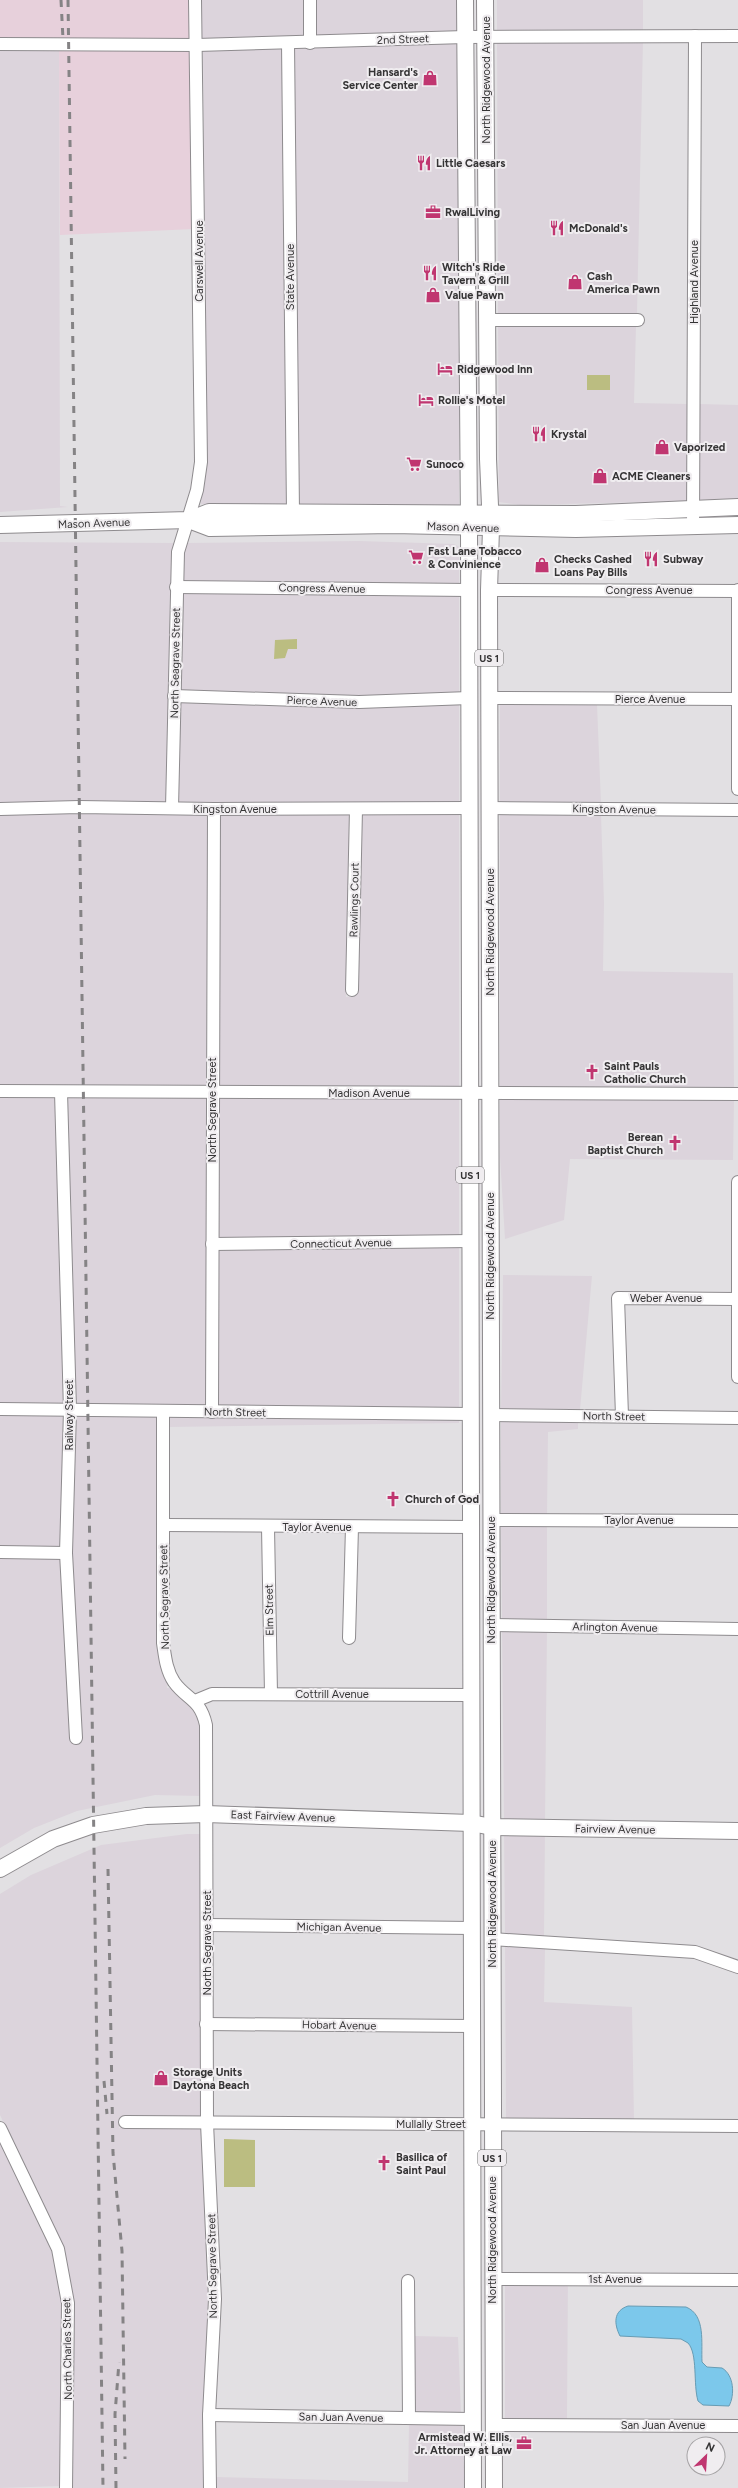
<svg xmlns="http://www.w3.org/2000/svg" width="738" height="2488" font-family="Figtree,sans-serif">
	<rect width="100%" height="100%" fill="#e2e0e3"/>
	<g fill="#dcd4dc">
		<path d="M201,0H305V37L202,39Z"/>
		<path d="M315,0H459L460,31L316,36Z"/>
		<rect x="497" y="0" width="146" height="31"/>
		<path d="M643,42L637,314H498L497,43Z"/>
		<path d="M460,43L459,506H298L294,49Z"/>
		<path d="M283,49L287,506L201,504L207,416L203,50Z"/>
		<path d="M0,50L59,51L60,506L68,507L0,512Z"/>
		<path d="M498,326H636L634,403L688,404V501L520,505L499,502Z"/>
		<path d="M699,404L738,405V499L698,500Z"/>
		<path d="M359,541L454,544L459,547V584L181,581L183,553L186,543Z"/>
		<path d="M0,542L175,543L173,552L170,593L167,802L0,803Z"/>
		<path d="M181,593L459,595V692L360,696L180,691Z"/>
		<path d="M179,703L358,708L459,704V802L177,803Z"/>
		<path d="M500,704H597L601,803L500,802Z"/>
		<path d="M78,812L208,815L206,1086L0,1085V815Z"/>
		<path d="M459,814V1087L217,1086L219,815H350L346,997L357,995L361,815Z"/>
		<path d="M500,814L601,815L604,903L603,971L733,973L734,1088H500Z"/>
		<path d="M0,1097L206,1098L207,1406L0,1403Z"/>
		<path d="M217,1098L459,1099V1235L218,1238Z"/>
		<path d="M500,1099L734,1100L733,1160L570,1159L564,1220L505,1239L500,1157Z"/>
		<path d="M459,1247V1408L218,1406V1250Z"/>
		<path d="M503,1275L592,1276L580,1410L501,1409Z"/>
		<path d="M0,1415L158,1417L157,1531L167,1688H171L190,1704L198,1716L201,1726V1796L155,1795L77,1811L34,1828L0,1848Z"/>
		<path d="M169,1417L207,1418L459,1420V1423L169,1427Z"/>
		<path d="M501,1421H578V1429L548,1432L547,1514H501Z"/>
		<path d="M501,1526H547V1620L502,1619Z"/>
		<path d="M502,1631L547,1632L545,1823L504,1822Z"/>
		<path d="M187,1834H201L202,2117H120L119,2128H202L209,2300L204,2488H72L73,2303L63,2247L0,2115V1894L31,1875L101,1845Z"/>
		<path d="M504,1834H545L544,1937L505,1934Z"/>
		<path d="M505,1946L545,1948L544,2002L632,2007L634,2120L506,2119Z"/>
		<path d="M0,2141L52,2251L63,2305L61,2486L0,2488Z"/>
		<path d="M568,2280L567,2419H505V2285Z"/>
		<path d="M414,2336L458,2337L461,2413H414Z"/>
		<path d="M409,2424L462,2425L465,2488H215V2477L408,2482Z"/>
	</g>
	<g fill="#e7d0db">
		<path d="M0,0H190L191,39L0,38Z"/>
		<path d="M59,50L192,51L194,229L60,235Z"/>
	</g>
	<g fill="#bbbd81">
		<rect x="587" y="375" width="23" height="15"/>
		<path d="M297,639V649H288L285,658L274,659L275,640Z"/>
		<path d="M224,2139L255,2140V2187H224Z"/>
	</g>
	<path fill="#7cc8eb" stroke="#679cb4" d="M628,2306L686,2307C706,2315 701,2343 702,2362L707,2367L722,2368C734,2375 735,2395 729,2406L703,2405L698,2401C693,2384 698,2354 688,2343L681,2339L620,2336C614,2324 613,2311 628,2306Z"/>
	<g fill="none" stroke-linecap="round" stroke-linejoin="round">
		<g stroke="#8e8b8e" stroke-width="14">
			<g id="minor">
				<path d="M310,0V43"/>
				<path d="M288,43L293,512"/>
				<path d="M0,44L197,45L465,37L738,36"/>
				<path d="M487,320H638"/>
				<path d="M693,528L695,36"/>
				<path d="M176,587L468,590"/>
				<path d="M489,590L738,591"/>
				<path d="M738,590V789"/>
				<path d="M174,696L359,702L469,698"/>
				<path d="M489,698L738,699"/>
				<path d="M172,808L178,552L197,490L201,462L195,0"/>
				<path d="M489,808L738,810"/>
				<path d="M0,809L79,807L214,809L469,808"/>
				<path d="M352,990L356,809"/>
				<path d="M0,1091L738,1094"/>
				<path d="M61,1092L70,1410L66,1553L76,1738"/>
				<path d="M738,1182V1377"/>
				<path d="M212,1244L471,1241"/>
				<path d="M0,1409L470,1414"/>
				<path d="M163,1411V1643C165,1656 166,1670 174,1682C187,1700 200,1698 206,1725L207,2123L215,2299L209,2415L210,2488"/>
				<path d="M212,1412L214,809"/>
				<path d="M491,1415L738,1418"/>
				<path d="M622,1416L618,1298L736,1299"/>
				<path d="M491,1520L738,1521"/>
				<path d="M163,1525L472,1527"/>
				<path d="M268,1527L271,1694"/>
				<path d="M0,1552L66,1553"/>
				<path d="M491,1625L738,1629"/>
				<path d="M349,1638L352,1527"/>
				<path d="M195,1701L212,1694L471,1695"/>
				<path d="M207,1925L472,1928"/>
				<path d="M492,1939L695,1952L738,1967"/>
				<path d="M206,2024L472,2026"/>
				<path d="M125,2122L738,2126"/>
				<path d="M0,2128L58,2249L68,2303L66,2488"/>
				<path d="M492,2279L738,2280"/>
				<path d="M408,2281L409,2418"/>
				<path d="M209,2415L472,2419"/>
				<path d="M493,2425L738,2426"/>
			</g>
		</g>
		<g stroke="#8e8b8e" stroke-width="18">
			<g id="major">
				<path d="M465,0L469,527L473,2488"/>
				<path d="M485,0L488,459L491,529L489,590L494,2488"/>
				<path d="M189,520L210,528L393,525L576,529L738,525"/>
				<path d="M0,525L189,520L209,512L576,514L738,507"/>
				<path d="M0,1869L53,1839L93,1825L146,1816L206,1814L471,1823L492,1827L738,1831"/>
			</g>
		</g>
		<use href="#minor" stroke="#fff" stroke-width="12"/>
		<use href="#major" stroke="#fff" stroke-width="16"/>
		<g stroke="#858385" stroke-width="3" stroke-dasharray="7 7" stroke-linecap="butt">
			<path d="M61,0L63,39"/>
			<path d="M68,0L103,2488"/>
			<path d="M108,1869L113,2153L122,2251L125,2459"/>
			<path d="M104,2081L107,2114"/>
			<path d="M116,2488L115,2414L119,2362"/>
		</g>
	</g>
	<defs>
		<g id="shop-bare" transform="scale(1.2)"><path d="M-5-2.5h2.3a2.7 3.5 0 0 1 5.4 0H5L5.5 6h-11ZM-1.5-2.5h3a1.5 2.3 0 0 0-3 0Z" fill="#c03670" stroke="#f0edf0" stroke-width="2.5" paint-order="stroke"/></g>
		<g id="restaurant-bare" transform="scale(1.2)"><path d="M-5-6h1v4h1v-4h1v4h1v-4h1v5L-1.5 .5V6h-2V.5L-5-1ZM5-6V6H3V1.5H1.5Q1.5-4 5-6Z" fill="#c03670" stroke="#f0edf0" stroke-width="2.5" paint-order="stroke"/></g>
		<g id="office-bare" transform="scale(1.2)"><path d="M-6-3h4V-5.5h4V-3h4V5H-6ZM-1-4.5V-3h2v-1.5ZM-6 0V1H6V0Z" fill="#c03670" stroke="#f0edf0" stroke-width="2.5" paint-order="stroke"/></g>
		<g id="hotel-bare" transform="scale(1.2)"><path d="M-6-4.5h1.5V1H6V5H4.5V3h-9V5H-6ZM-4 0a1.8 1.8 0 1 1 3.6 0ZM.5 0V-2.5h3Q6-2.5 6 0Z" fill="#c03670" stroke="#f0edf0" stroke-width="2.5" paint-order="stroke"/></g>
		<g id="supermarket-bare" transform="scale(1.2)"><path d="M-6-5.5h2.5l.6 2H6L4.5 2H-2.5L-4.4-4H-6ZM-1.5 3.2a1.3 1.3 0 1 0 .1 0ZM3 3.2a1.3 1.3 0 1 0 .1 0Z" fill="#c03670" stroke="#f0edf0" stroke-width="2.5" paint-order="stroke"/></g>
		<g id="church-bare" transform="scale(1.2)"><path d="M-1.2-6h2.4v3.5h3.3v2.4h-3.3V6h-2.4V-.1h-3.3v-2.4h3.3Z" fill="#c03670" stroke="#f0edf0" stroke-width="2.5" paint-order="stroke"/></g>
	</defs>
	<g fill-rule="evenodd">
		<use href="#shop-bare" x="430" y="78"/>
		<use href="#restaurant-bare" x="424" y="163"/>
		<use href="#office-bare" x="433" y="212"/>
		<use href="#restaurant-bare" x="557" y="228"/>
		<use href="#restaurant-bare" x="430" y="273"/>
		<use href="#shop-bare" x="575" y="282"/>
		<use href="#shop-bare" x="433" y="295"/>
		<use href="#hotel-bare" x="445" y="369"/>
		<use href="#hotel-bare" x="426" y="400"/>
		<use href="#restaurant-bare" x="539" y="434"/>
		<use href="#shop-bare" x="662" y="447"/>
		<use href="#supermarket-bare" x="414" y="464"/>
		<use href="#shop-bare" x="600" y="476"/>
		<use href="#supermarket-bare" x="416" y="557"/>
		<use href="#restaurant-bare" x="651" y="559"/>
		<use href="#shop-bare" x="542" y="565"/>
		<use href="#church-bare" x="592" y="1072"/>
		<use href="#church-bare" x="675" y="1143"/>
		<use href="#church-bare" x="393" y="1499"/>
		<use href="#shop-bare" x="161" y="2078"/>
		<use href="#church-bare" x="384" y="2163"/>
		<use href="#office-bare" x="524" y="2443"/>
	</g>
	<g text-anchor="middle" stroke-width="4" stroke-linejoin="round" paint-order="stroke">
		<g fill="#f0edf0" stroke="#6d6c6d" stroke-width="1">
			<rect x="475" y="650" width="28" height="16" rx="3"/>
			<rect x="456" y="1167" width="28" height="16" rx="3"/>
			<rect x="478" y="2150" width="28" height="16" rx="3"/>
		</g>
		<g font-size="10" font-weight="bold" fill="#353435">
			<text x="489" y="662">US 1</text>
			<text x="470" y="1179">US 1</text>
			<text x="492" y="2162">US 1</text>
		</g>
		<g font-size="11" fill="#353435" stroke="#f0edf0">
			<text transform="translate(403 39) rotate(-2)" y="4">2nd Street</text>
			<text transform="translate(486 80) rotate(-90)" y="4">North Ridgewood Avenue</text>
			<text transform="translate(199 261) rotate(-90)" y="4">Carswell Avenue</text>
			<text transform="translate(290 277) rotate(-90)" y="4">State Avenue</text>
			<text transform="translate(694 282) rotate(-90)" y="4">Highland Avenue</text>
			<text transform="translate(94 523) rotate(-2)" y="4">Mason Avenue</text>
			<text transform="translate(463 527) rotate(2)" y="4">Mason Avenue</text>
			<text transform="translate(322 588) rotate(1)" y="4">Congress Avenue</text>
			<text x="649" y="594">Congress Avenue</text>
			<text transform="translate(175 663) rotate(-89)" y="4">North Seagrave Street</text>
			<text x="650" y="703">Pierce Avenue</text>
			<text transform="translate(322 701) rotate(2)" y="4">Pierce Avenue</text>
			<text x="235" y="813">Kingston Avenue</text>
			<text transform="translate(614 809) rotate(1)" y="4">Kingston Avenue</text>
			<text transform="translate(354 900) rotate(-89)" y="4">Rawlings Court</text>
			<text transform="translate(490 932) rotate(-90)" y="4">North Ridgewood Avenue</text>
			<text x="369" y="1097">Madison Avenue</text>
			<text transform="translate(212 1110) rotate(-90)" y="4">North Segrave Street</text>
			<text transform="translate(341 1243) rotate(-1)" y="4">Connecticut Avenue</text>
			<text transform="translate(490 1256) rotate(-90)" y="4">North Ridgewood Avenue</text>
			<text x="666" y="1302">Weber Avenue</text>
			<text transform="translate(235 1412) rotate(1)" y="4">North Street</text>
			<text transform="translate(69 1415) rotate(-90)" y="4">Railway Street</text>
			<text transform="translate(614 1416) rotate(1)" y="4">North Street</text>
			<text x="639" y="1524">Taylor Avenue</text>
			<text x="317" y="1531">Taylor Avenue</text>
			<text transform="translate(491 1580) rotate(-90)" y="4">North Ridgewood Avenue</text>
			<text transform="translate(164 1597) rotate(-91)" y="4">North Segrave Street</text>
			<text transform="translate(269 1610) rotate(-91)" y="4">Elm Street</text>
			<text transform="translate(615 1627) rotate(1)" y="4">Arlington Avenue</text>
			<text x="332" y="1698">Cottrill Avenue</text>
			<text transform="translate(283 1816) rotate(2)" y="4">East Fairview Avenue</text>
			<text transform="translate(615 1829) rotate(1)" y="4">Fairview Avenue</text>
			<text transform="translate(492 1904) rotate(-90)" y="4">North Ridgewood Avenue</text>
			<text transform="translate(339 1927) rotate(1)" y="4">Michigan Avenue</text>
			<text transform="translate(207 1943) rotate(-90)" y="4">North Segrave Street</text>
			<text transform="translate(339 2025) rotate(1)" y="4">Hobart Avenue</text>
			<text x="431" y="2128">Mullally Street</text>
			<text transform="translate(492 2240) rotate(-90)" y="4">North Ridgewood Avenue</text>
			<text transform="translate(212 2266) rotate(-91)" y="4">North Segrave Street</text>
			<text x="615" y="2283">1st Avenue</text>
			<text transform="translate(67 2349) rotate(-91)" y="4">North Charles Street</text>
			<text transform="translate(341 2417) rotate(1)" y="4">San Juan Avenue</text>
			<text x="663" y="2429">San Juan Avenue</text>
		</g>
		<g font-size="11" font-weight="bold" fill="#353435" stroke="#f0edf0" text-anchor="start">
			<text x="418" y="76" text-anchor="end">Hansard's<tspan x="418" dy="13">Service Center</tspan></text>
			<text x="436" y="167">Little Caesars</text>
			<text x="445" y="216">RwalLiving</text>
			<text x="569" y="232">McDonald's</text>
			<text x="442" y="271">Witch's Ride<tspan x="442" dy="13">Tavern &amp; Grill</tspan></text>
			<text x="587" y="280">Cash<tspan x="587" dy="13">America Pawn</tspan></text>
			<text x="445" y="299">Value Pawn</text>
			<text x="457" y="373">Ridgewood Inn</text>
			<text x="438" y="404">Rollie's Motel</text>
			<text x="551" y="438">Krystal</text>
			<text x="674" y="451">Vaporized</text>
			<text x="426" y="468">Sunoco</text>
			<text x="612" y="480">ACME Cleaners</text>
			<text x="428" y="555">Fast Lane Tobacco<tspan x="428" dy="13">&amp; Convinience</tspan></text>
			<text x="554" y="563">Checks Cashed<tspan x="554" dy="13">Loans Pay Bills</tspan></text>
			<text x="663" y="563">Subway</text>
			<text x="604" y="1070">Saint Pauls<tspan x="604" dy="13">Catholic Church</tspan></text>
			<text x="663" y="1141" text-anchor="end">Berean<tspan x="663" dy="13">Baptist Church</tspan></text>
			<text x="405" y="1503">Church of God</text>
			<text x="173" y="2076">Storage Units<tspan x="173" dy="13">Daytona Beach</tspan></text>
			<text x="396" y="2161">Basilica of<tspan x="396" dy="13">Saint Paul</tspan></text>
			<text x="512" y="2441" text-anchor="end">Armistead W. Ellis,<tspan x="512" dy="13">Jr. Attorney at Law</tspan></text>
		</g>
	</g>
	<g transform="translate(706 2456) rotate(25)"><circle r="19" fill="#f0edf0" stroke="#a5a3a5"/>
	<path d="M0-3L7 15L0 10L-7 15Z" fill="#c03670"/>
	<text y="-6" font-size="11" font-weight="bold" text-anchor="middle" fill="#353435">N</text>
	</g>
</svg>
